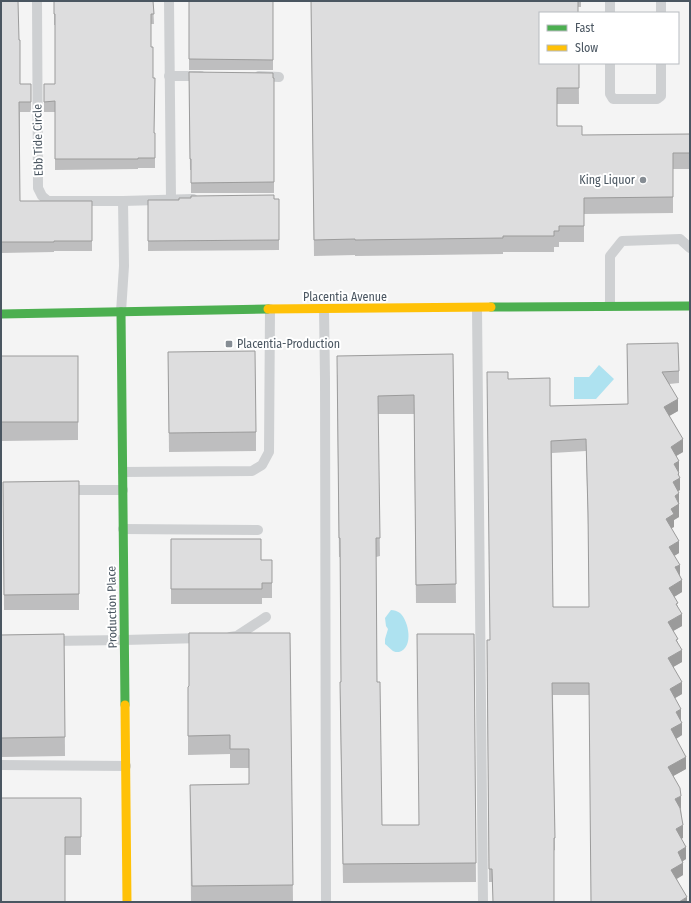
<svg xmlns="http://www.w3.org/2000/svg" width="691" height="903" font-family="'Fira Sans Condensed',sans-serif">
	<rect width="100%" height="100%" fill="#f4f4f4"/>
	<g fill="#aee2f0">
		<path d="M599,365L614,379L596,399H574V377H589Z"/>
		<path d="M391,610C394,610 397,611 400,613C409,621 414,648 399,652C397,652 394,652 393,651C390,649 388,646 385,644V639L388,629L386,626L385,618Z"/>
	</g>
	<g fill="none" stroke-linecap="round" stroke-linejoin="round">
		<g stroke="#ced0d2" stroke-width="10">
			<path d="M37,1L38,188L42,196L48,201H123L193,199"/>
			<path d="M169,1L171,199"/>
			<path d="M610,1V13"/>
			<path d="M661,13V1"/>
			<path d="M610,63V94L613,99H657L661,96V63"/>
			<path d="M169,76H201"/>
			<path d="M259,76L279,77"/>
			<path d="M610,306V256L622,241L680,239L690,248"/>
			<path d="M477,308L483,902"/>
			<path d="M324,309L325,379L326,902"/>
			<path d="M121,312L124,266L123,201"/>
			<path d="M123,472L252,471L262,465L269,452L270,309"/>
			<path d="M65,490H123"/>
			<path d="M123,529L258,530"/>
			<path d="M230,637L237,636L266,617"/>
			<path d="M50,641L124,640L202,638"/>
			<path d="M1,765L126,766"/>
		</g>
		<g stroke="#4caf50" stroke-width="9">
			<path d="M491,307L690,306"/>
			<path d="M121,312L125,705"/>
			<path d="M1,314L268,309"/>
		</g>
		<g stroke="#ffc107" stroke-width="9">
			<path d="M268,309L491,307"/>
			<path d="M125,705L127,902"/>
		</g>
	</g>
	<g fill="#bebebf" fill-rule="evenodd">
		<path d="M1,1L20,84H31V112H20V201H92V251H54V252L1,253Z"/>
		<path d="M153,1L154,24H151V47L154,133H155V168H138V169L55,170V112H44V84H55V25H54V14Z"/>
		<rect x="189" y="1" width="84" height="69"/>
		<path d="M311,1H581V7H578L579,104H557V126L582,135L690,134V169H673V213L584,214V242H559V247H554V252H503V254L355,256V255L314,256Z"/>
		<path d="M189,72L274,78V193H191V170H190Z"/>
		<path d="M279,199V250L148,251V200Z"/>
		<path d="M627,344L679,371V383L669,384L678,411L669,416L683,452L676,456L679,476L680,490L678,491L679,517L674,520V527L671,528L679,553L674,556L680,575L682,592L674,597L678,607L682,626L673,631L678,643L682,662L673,667L682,694L675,698L681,722L682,735L676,739L686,769L673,776L681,808L683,838H681L686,859L683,861V875L677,879L687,902L589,695H553L555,850L492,882H489L487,640H490L508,379L550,406L628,404ZM586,451L588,525L589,607H553L552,453Z"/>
		<path d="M168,352L256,432V451L169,452Z"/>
		<path d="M453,354L456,603H416L414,414H378L380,556L376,557L377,682L382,825H419L474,634L476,882L343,883L340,701L341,682L340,557H339L337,375Z"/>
		<path d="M1,356H78V440L1,441Z"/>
		<path d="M79,481V610H4L3,482Z"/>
		<path d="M171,539L261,560H272V598H262V604H171Z"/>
		<path d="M290,633L293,902H191L190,785L249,784V768H230V754L188,755V687Z"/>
		<path d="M64,634L65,756L1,757V635Z"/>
		<path d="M81,798V855H65L1,902Z"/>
	</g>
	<g fill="#9b9b9b">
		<path d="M678,399V411L664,419V407Z"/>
		<path d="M683,439V452L671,459V447Z"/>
		<path d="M679,461V473L674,464Z"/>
		<path d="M679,473V478H680V490L673,494V482Z"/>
		<path d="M679,493V517L674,520V527L666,531V519L671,509L675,496Z"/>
		<path d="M679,541V553L669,559V547Z"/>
		<path d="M680,565V577L675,567Z"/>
		<path d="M682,580V592L669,600V588Z"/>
		<path d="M682,614V626L668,634V622Z"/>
		<path d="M682,650V662L668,670V658Z"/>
		<path d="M682,682V694L670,701V689Z"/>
		<path d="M681,709V722L676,712Z"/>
		<path d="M682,723V735L671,742V729Z"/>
		<path d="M686,757V769L668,779V767Z"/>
		<path d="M681,796V808L675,812V799Z"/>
		<path d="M683,825V838L676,842V829Z"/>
		<path d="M686,847V859L678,864V852Z"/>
		<path d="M683,863V875L671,882V870Z"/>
		<path d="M687,897V902H679Z"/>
	</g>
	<g fill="#ddddde" stroke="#9b9b9b" fill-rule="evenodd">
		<path d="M1,1H18L19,40H20V84H31V102H19L20,201H92V241H54V242H1Z"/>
		<path d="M54,1H153L154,14H151V47H153V78H155L154,133H155V158H138V159H55V101L44,102V84H55V14H54Z"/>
		<path d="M189,1H273V60L189,59Z"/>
		<path d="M311,1H578V13H540V63H579V88H557V126H582V135L690,134V153H673V197L584,198V226H559V231H554V236H503V238L355,240V239L314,240Z"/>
		<path d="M189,72L273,73V78H274V182L191,183V159H190Z"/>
		<path d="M274,195V199H279V240L148,241V200H179V198H191V196Z"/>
		<path d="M678,343L679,371L662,372L678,399L664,407L683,439L671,447L679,461L674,464L679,473L678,474L680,478L673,482L679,493L675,496L679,504L671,509L674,514L666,519L679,541L669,547L680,565L675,567L682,580L669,588L678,603L676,604L682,614L668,622L678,639L676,640L682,650L668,658L682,682L670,689L681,709L676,712L682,723L671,729L686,757L668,767L680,788L681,796L675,799L680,808L683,825L676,829L686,847L678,852L683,863L671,870L687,897L679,902H591L589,683H552L555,838H554V902H493L492,869H489L487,640H490L487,372H508V379L550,378V406L628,404L627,344ZM586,439L588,513L589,607H553L551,441Z"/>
		<path d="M255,351L256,432L169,433L168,352Z"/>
		<path d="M453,354L456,584L416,585L414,395L378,396L380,538H376L377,682H380L382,825H419L417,634H474L476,863L343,864L340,682H341L340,538H339L337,356Z"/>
		<rect x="1" y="356" width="77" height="66"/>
		<path d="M79,481V594L4,595L3,482Z"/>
		<path d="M171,539H261V560H272V583H262V589H171Z"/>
		<path d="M189,633H290L293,885L192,886L190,785L249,784V749H230V735L188,736V687L189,686Z"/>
		<path d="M64,634L65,737L1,738V635Z"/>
		<path d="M1,798H81V837H65V902H1Z"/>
	</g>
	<g fill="#868d94" stroke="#fff" stroke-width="1.5">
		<circle cx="643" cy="180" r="4"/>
		<rect x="225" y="340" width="8" height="8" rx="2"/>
	</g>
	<g text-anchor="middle" stroke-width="4" stroke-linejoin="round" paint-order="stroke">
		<g font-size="12" fill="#4a5661" stroke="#fff">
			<text transform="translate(38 140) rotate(-91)" y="4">Ebb Tide Circle</text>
			<text x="345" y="301">Placentia Avenue</text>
			<text transform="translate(112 607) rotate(-91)" y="4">Production Place</text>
		</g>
		<g font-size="12" fill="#4a5661" stroke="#fff" text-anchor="end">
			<text x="635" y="184">King Liquor</text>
			<text x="237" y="348" text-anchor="start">Placentia-Production</text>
		</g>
	</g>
	<rect width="691" height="903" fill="none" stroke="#4a5661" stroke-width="4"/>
	<rect x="539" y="12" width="140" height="52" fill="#ffffff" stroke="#b7bbc0"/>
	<rect x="547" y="25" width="20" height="6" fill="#4caf50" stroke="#b7bbc0"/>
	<text x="575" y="32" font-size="12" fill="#4a5661">Fast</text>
	<rect x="547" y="45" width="20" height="6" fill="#ffc107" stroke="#b7bbc0"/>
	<text x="575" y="52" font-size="12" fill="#4a5661">Slow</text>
</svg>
